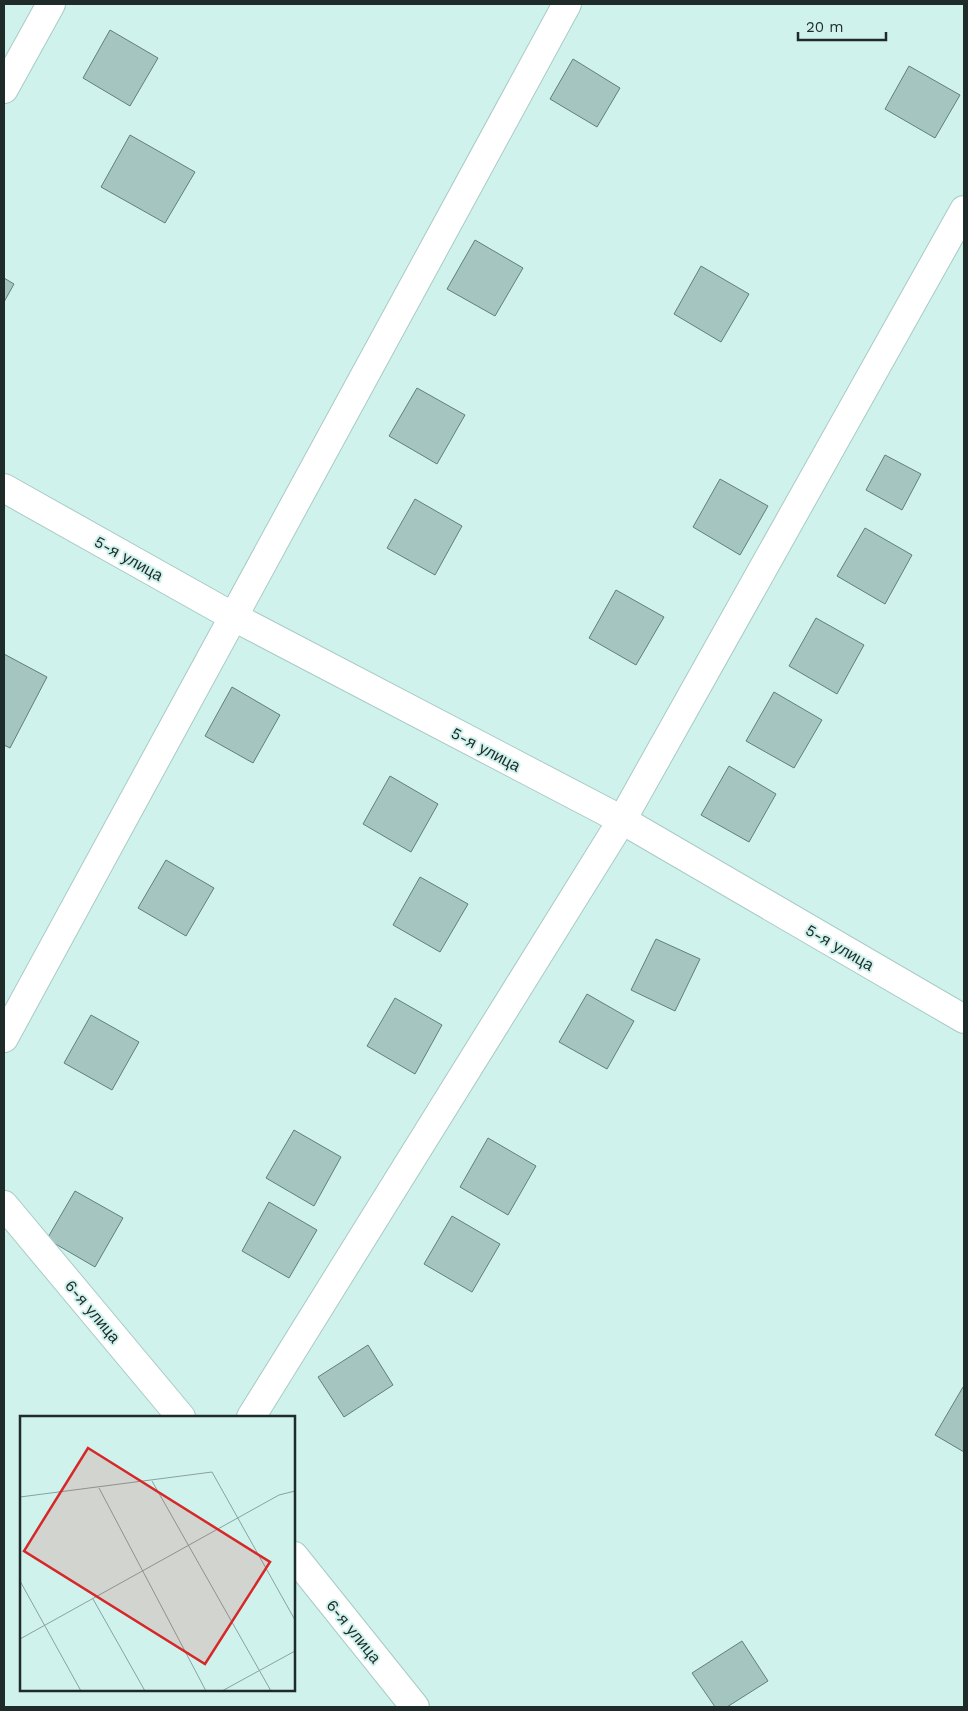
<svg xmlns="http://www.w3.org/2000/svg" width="968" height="1711" font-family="'Work Sans',sans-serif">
	<rect width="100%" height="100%" fill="#d0f2ed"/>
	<g fill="#a5c5c0" stroke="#617f7b">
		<path d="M110,30L158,58L130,106L83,78Z"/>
		<path d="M573,59L620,88L597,127L550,99Z"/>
		<path d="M909,66L960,95L935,138L885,109Z"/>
		<path d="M130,135L195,172L165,223L101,187Z"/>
		<path d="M475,240L523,268L495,316L447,289Z"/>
		<path d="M701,266L749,294L721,342L674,314Z"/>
		<path d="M4,278L14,284L4,302Z"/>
		<path d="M417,388L465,415L437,464L389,436Z"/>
		<path d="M885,455L921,474L902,510L866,490Z"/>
		<path d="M720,479L768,506L740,555L693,527Z"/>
		<path d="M415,499L462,526L435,575L387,548Z"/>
		<path d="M865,528L912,555L885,604L837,576Z"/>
		<path d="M616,590L664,617L636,665L589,638Z"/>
		<path d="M816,618L864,645L837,694L789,666Z"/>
		<path d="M4,654L47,677L10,748L4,745Z"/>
		<path d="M232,687L280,715L253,763L205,736Z"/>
		<path d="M774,692L822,720L794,768L746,741Z"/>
		<path d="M729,766L776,794L749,842L701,815Z"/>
		<path d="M390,776L438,804L411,852L363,824Z"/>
		<path d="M166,860L214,888L186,936L138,908Z"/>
		<path d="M420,877L468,904L440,952L393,925Z"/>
		<path d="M656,939L700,959L675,1011L631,990Z"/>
		<path d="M587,994L634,1021L607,1069L559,1042Z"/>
		<path d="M395,998L442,1025L415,1074L367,1046Z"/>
		<path d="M91,1015L139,1042L112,1090L64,1063Z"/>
		<path d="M294,1130L341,1157L314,1206L266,1178Z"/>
		<path d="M488,1138L536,1166L508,1215L460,1187Z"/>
		<path d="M75,1191L123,1218L95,1267L47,1239Z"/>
		<path d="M269,1202L317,1230L289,1278L242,1251Z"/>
		<path d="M452,1216L500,1244L472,1292L424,1264Z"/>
		<path d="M368,1345L393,1385L344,1417L318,1377Z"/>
		<path d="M963,1387L964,1388V1452L935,1435Z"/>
		<path d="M742,1641L768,1681L727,1707H715L692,1673Z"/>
	</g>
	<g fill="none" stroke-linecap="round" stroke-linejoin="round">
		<g stroke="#a9cac5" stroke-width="30">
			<g id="minor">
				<path d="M4,89L51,4"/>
				<path d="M4,488L232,616L622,820L964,1019"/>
				<path d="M4,1038L567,4"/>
				<path d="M4,1205L181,1417"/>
				<path d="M251,1417L622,820L964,210"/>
				<path d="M294,1556L415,1707"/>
			</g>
		</g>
		<use href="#minor" stroke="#fff" stroke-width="28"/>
	</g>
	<g text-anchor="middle" stroke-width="4" stroke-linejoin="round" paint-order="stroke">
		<g font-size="16" fill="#1e2b29" stroke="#d0f2ed">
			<text transform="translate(129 558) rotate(29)" y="6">5-я улица</text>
			<text transform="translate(486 749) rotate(28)" y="6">5-я улица</text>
			<text transform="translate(840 947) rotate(30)" y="6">5-я улица</text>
			<text transform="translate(93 1311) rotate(50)" y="6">6-я улица</text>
			<text transform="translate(354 1631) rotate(51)" y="6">6-я улица</text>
		</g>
	</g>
	<g transform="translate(20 1416)">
		<rect width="275" height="275" fill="#d0f2ed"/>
		<path fill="none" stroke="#89a29f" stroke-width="1" d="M132,65L251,275M79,72L186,275M0,81L192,56L275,204M0,165L61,275M73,183L125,275M0,223L259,79L275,75M202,275L275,235"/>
		<path fill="#d62828" fill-opacity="0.15" stroke="#d62828" stroke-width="2.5" d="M68,32L250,146L185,248L4,135Z"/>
		<rect width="275" height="275" fill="none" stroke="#1e2b29" stroke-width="2.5"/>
	</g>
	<rect width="968" height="1711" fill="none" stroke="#1e2b29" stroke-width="10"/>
	<path d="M798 32v8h88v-8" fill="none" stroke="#1e2b29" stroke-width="2.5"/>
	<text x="806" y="32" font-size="15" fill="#1e2b29" stroke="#d0f2ed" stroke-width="4" paint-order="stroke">20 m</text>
</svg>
